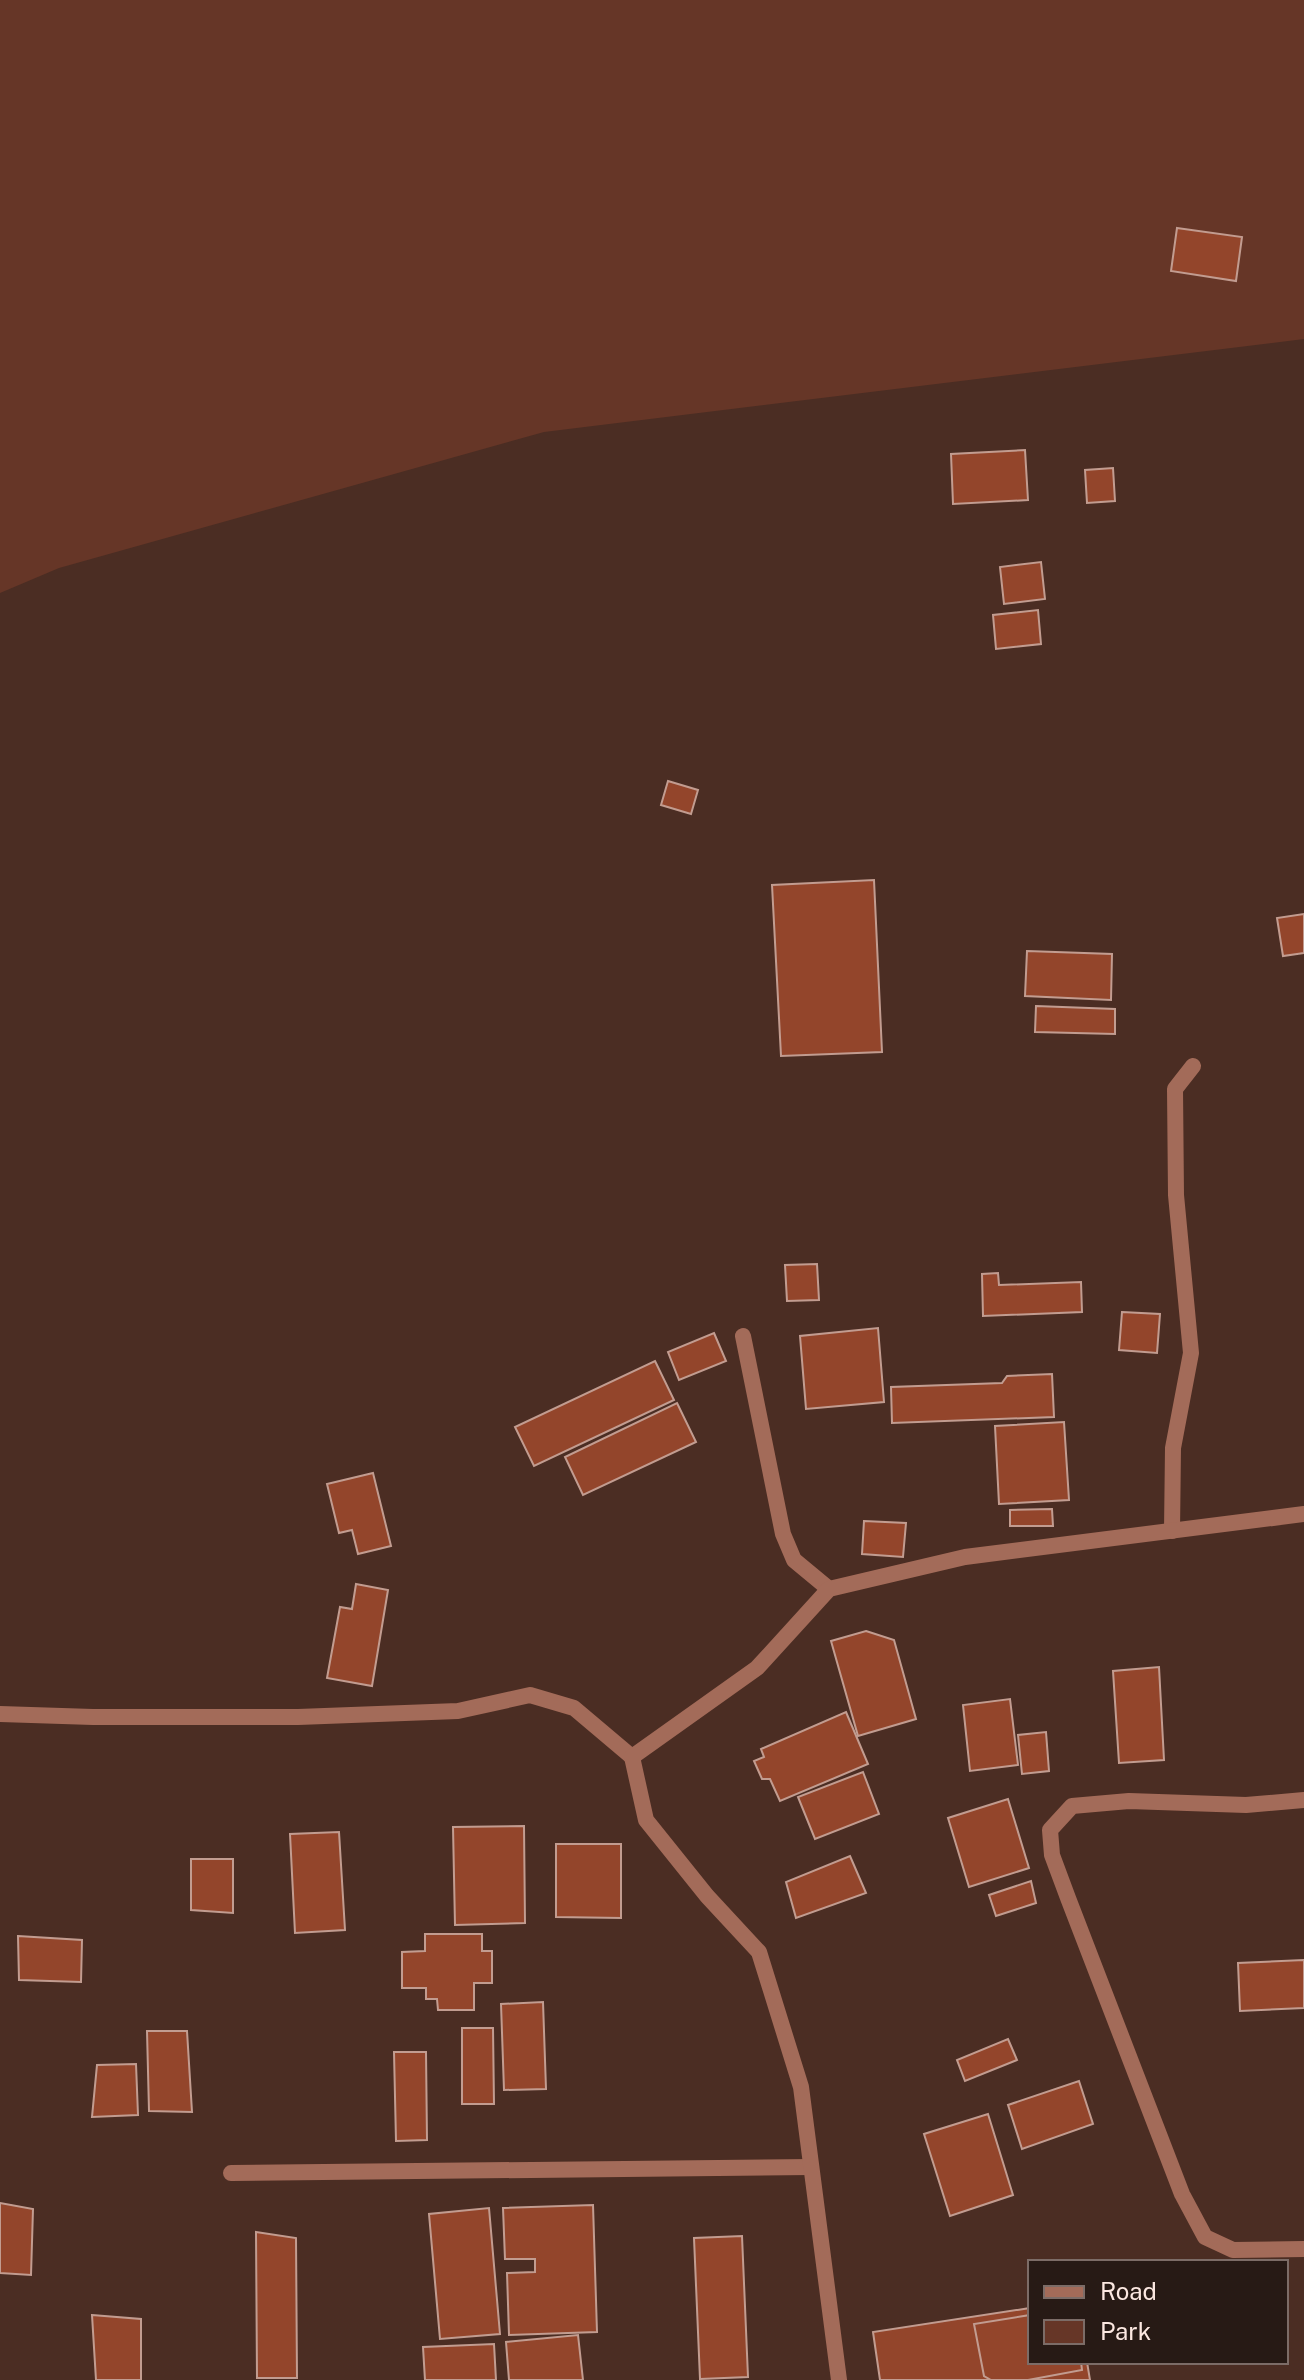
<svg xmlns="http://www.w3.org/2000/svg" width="1304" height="2380" font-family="'Public Sans',sans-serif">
	<rect width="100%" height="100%" fill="#4b2d23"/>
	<path fill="#663627" d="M0,0H1304V339L544,432L59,568L0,593Z"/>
	<g fill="#93452b" stroke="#c29c90" stroke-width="2">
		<path d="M1177,228L1242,237L1236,281L1171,271Z"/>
		<path d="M1025,450L1028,500L953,504L951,454Z"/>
		<path d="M1113,468L1115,501L1087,503L1085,470Z"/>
		<path d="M1041,562L1045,599L1004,604L1000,567Z"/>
		<path d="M1038,610L1041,644L996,649L993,615Z"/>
		<path d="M668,781L698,790L691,814L661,805Z"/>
		<path d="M874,880L882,1052L781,1056L772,885Z"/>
		<path d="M1304,914V953L1283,956L1277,918Z"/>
		<path d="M1027,951L1112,954L1111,1000L1025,996Z"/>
		<path d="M1036,1006L1115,1009V1034L1035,1032Z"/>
		<path d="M817,1264L819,1300L787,1301L785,1265Z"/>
		<path d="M998,1273L999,1285L1081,1282L1082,1312L983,1316L982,1274Z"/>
		<path d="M1122,1312L1160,1314L1157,1353L1119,1350Z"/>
		<path d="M878,1328L884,1402L806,1409L800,1336Z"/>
		<path d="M714,1333L726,1361L679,1380L668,1352Z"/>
		<path d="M655,1361L674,1400L534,1466L515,1427Z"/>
		<path d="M1052,1374L1054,1417L892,1423L891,1387L1002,1383L1007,1376Z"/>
		<path d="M677,1403L696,1442L583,1495L565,1457Z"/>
		<path d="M1064,1422L1069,1500L999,1504L995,1426Z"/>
		<path d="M373,1473L391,1546L358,1554L352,1530L339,1533L327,1484Z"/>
		<path d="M1052,1509L1053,1526H1010V1510Z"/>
		<path d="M864,1521L906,1523L903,1557L862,1554Z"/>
		<path d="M356,1584L388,1590L372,1686L327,1678L340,1607L352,1609Z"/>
		<path d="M866,1631L894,1640L916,1719L858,1736L831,1641Z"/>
		<path d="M1159,1667L1164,1760L1119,1763L1113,1671Z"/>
		<path d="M1010,1699L1018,1765L970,1771L963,1705Z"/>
		<path d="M846,1712L868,1764L780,1801L770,1779H762L754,1761L764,1757L761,1749Z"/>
		<path d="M1046,1732L1049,1771L1022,1774L1018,1735Z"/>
		<path d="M863,1772L879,1814L815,1839L798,1797Z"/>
		<path d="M1008,1799L1029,1868L969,1887L948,1818Z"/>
		<path d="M524,1826L525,1923L455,1925L453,1827Z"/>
		<path d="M339,1832L345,1930L295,1933L290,1834Z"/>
		<path d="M556,1844H621V1918L556,1917Z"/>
		<path d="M850,1856L866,1893L796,1918L786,1882Z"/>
		<path d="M191,1859H233V1913L191,1910Z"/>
		<path d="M1031,1881L1036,1903L996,1916L989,1895Z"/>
		<path d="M425,1934H482V1951H492V1983H474V2010H438L437,1999H426V1988H402V1952L425,1951Z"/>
		<path d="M18,1936L82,1940L81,1982L19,1980Z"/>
		<path d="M1304,1960V2008L1240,2011L1238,1963Z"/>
		<path d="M543,2002L546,2089L504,2090L501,2004Z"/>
		<path d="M462,2028H493L494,2104H462Z"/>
		<path d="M147,2031H187L192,2112L149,2111Z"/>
		<path d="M1008,2039L1017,2060L965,2081L957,2060Z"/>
		<path d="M394,2052H426L427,2140L396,2141Z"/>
		<path d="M136,2064L138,2115L92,2117L97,2065Z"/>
		<path d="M1079,2081L1093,2124L1022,2149L1008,2105Z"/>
		<path d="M988,2114L1013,2195L950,2216L924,2134Z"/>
		<path d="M0,2203L33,2209L31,2275L0,2273Z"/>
		<path d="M593,2205L597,2332L509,2335L507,2273L535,2272V2259H505L503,2208Z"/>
		<path d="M489,2208L500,2334L440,2339L429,2214Z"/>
		<path d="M256,2232L296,2238L297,2378H257Z"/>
		<path d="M742,2236L748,2377L700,2379L694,2238Z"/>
		<path d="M1030,2308V2362H1087L1090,2380H880L873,2332Z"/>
		<path d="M92,2315L141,2319V2380H96Z"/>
		<path d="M1030,2315V2362H1081L1082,2370L1028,2380H991L984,2376L974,2324Z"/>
		<path d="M578,2335L583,2380H509L506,2342Z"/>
		<path d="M494,2344L496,2380H425L423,2347Z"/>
	</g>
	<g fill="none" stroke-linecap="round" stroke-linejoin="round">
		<g stroke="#a36b59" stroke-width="16">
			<path d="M743,1336L783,1534L794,1560L829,1589"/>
			<path d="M1172,1531L1173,1448L1191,1353L1176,1195L1175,1089L1193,1066"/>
			<path d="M0,1714L93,1717H298L458,1711L530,1695L574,1708L632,1757"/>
			<path d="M1304,1800L1246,1805L1129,1801L1072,1806L1050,1830L1052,1855L1068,1898L1182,2194L1205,2237L1233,2250L1304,2249"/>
			<path d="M231,2173L811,2167"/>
			<path d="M839,2380L801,2087L759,1952L707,1896L646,1820L632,1757L757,1668L829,1589L965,1557L1304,1514"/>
		</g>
	</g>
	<rect x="1028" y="2260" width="260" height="104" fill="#271a15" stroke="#7c6c67" stroke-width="2"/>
	<rect x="1044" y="2286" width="40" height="12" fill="#a36b59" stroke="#7c6c67" stroke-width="2"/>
	<text x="1100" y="2300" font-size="24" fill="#fce8e1">Road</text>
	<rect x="1044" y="2320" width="40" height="24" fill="#663627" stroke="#7c6c67" stroke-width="2"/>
	<text x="1100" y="2340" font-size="24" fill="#fce8e1">Park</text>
</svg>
